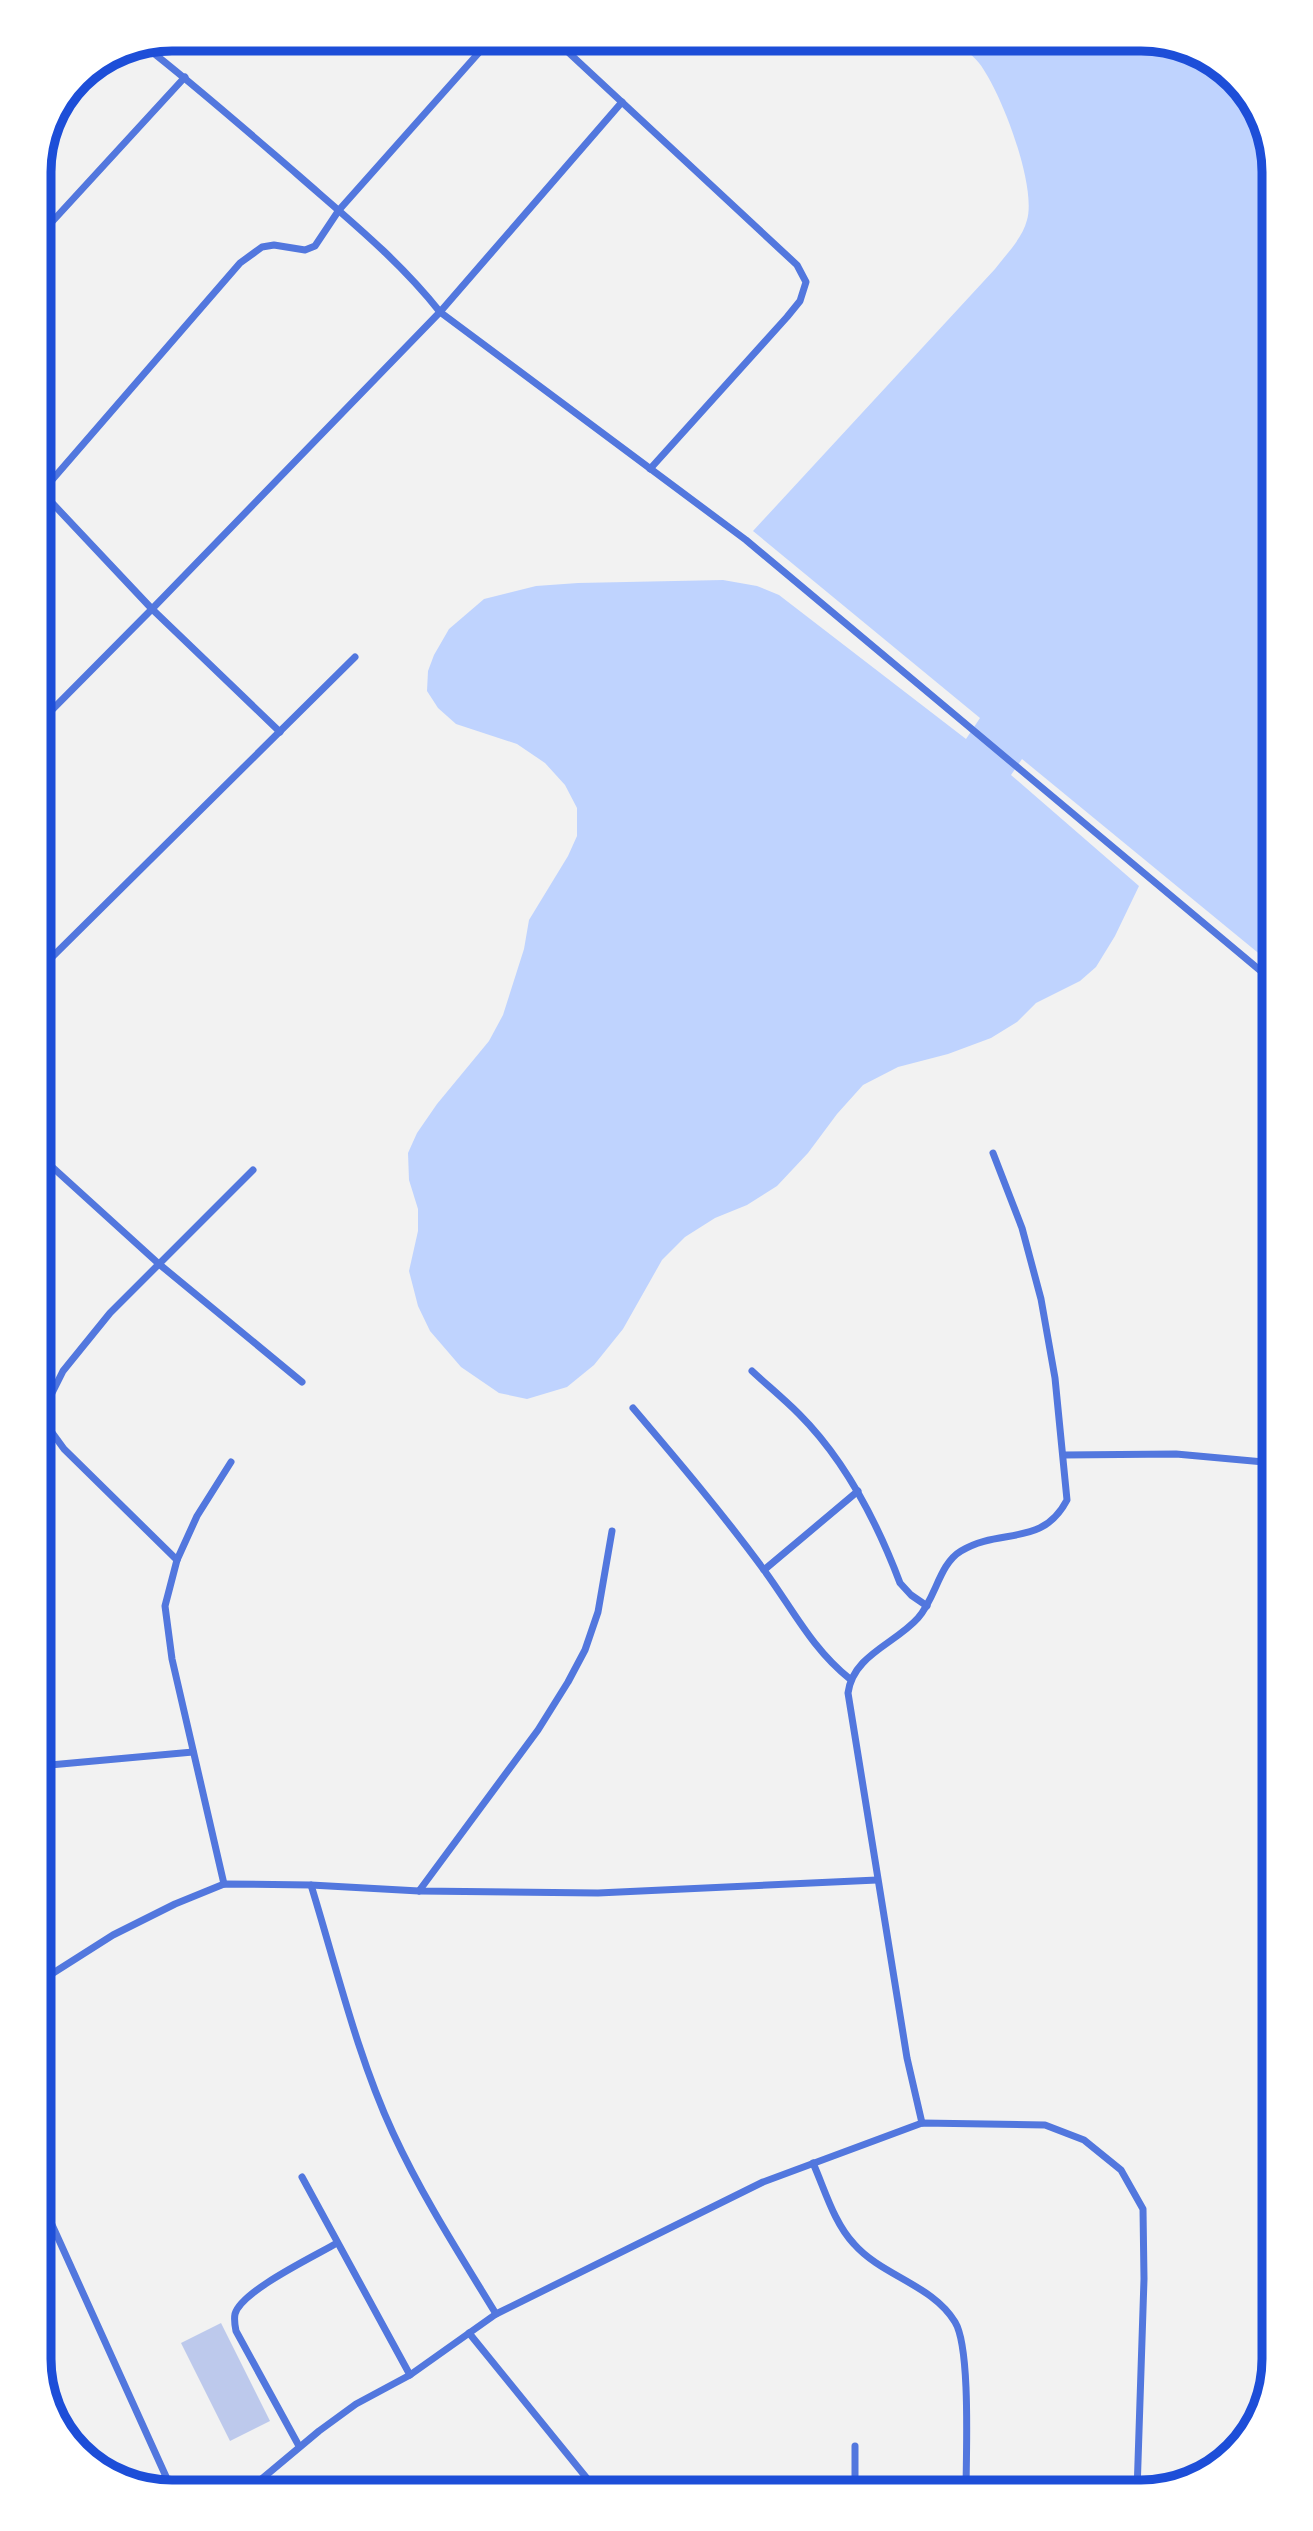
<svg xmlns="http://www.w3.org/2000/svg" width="1313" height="2531" font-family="'IBM Plex Sans',sans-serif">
	<rect width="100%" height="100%" fill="#f2f2f2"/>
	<path fill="#bfd3fe" d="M951,39H1150L1216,61L1264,120L1274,172V966L1022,759L1011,775L1139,886L1115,936L1096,967L1080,981L1036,1003L1017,1022L991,1038L948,1054L898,1067L863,1085L837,1114L808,1153L777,1186L747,1205L715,1218L685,1237L662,1260L623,1329L594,1365L567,1387L527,1399L499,1393L461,1367L430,1331L418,1306L409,1271L418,1231V1209L409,1180L408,1153L417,1133L437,1104L489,1041L503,1015L524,949L529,920L568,856L577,836V808L565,785L545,763L517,744L456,724L438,708L427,691L428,671L434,655L449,629L484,599L536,586L578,583L723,580L757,586L779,595L966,739L980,718L753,531L995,269C1007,253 1022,239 1027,220C1037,186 1001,91 979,63C972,54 960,46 951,39Z"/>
	<path fill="#bdc9ec" d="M221,2323L270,2421L230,2441L181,2343Z"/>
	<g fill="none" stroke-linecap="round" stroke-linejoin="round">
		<g stroke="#5277de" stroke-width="7">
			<path d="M554,39L797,265L806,282L800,301L787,317L650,469"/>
			<path d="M142,44C196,86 247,131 298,175C347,218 399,260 440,312L746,540L1274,982"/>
			<path d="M39,236L185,77"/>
			<path d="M39,489L152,609L280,732"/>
			<path d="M39,495L240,263L262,247L274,245L305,250L315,246L339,210L491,39"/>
			<path d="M39,723L152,609L440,312L622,102"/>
			<path d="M39,970L355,657"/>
			<path d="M39,1155L159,1264L302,1382"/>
			<path d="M752,1371C767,1385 784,1399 799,1414C846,1461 877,1522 900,1583L911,1595L927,1606"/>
			<path d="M633,1408C678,1461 723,1514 764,1570C792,1608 812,1649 850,1679"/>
			<path d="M1064,1455L1176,1454L1274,1463"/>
			<path d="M177,1560L64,1449L48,1427L45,1407L63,1371L110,1313L253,1170"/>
			<path d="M764,1570L858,1491"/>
			<path d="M39,1766L193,1752"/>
			<path d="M224,1884L172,1659L165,1606L177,1560L197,1516L231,1462"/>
			<path d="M311,1885C336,1966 357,2055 393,2133C422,2196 460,2255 496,2314"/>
			<path d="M419,1891L538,1730L568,1682L585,1650L598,1612L612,1531"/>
			<path d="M39,1982L113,1935L175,1904L224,1884L311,1885L419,1891L598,1893L877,1880"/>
			<path d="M922,2123L907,2058L848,1693C853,1655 895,1644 918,1618C936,1598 939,1564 961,1551C1000,1527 1042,1548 1067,1500L1055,1378L1041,1299L1022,1228L993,1153"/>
			<path d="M813,2163C825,2190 834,2223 854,2244C882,2276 933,2285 955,2322C971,2348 966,2457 966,2492"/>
			<path d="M302,2177L410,2375"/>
			<path d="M39,2196L173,2492"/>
			<path d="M469,2333L598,2492"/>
			<path d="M299,2446L236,2331C235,2326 234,2319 235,2314C241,2291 315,2256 337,2243"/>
			<path d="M855,2446V2492"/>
			<path d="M246,2492L319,2431L356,2404L410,2375L496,2314L763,2182L922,2123L1045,2125L1084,2140L1121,2170L1143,2209L1144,2279L1137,2492"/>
		</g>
	</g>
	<path d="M0 0H1313V2531H0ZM172 51H1141A121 121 0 0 1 1262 172V2359A121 121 0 0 1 1141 2480H172A121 121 0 0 1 51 2359V172A121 121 0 0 1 172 51Z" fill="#fff" fill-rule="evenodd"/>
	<path fill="none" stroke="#1d4ed8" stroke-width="9" d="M172 51H1141A121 121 0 0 1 1262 172V2359A121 121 0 0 1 1141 2480H172A121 121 0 0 1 51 2359V172A121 121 0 0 1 172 51Z"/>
</svg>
